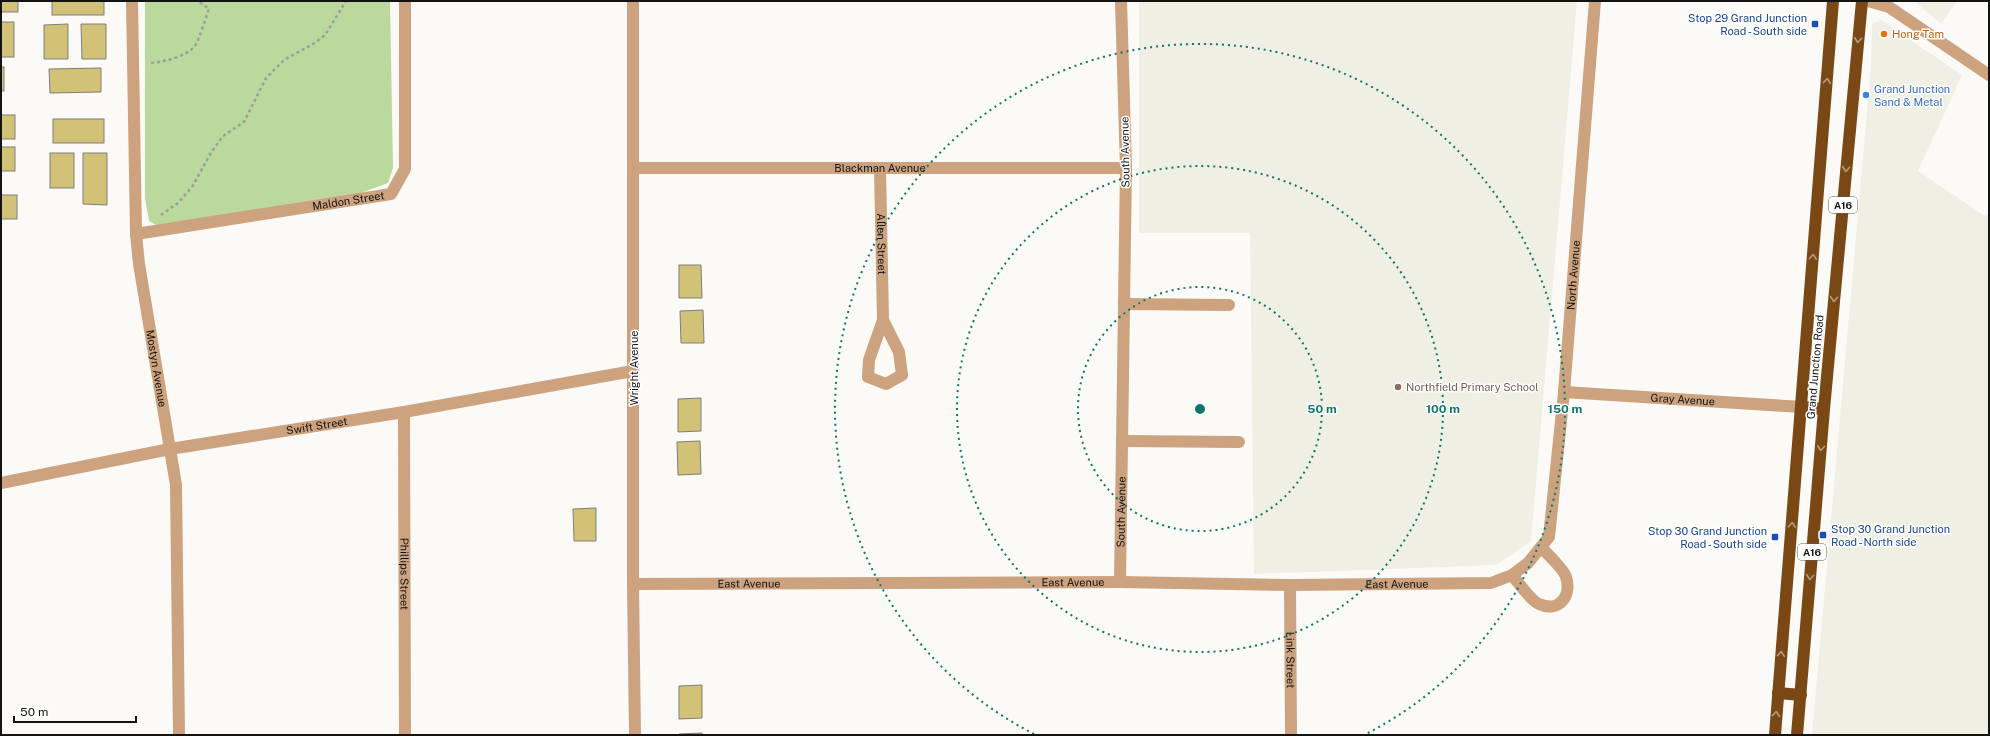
<svg xmlns="http://www.w3.org/2000/svg" width="1990" height="736" font-family="'Public Sans',sans-serif">
	<rect width="100%" height="100%" fill="#fbfaf7"/>
	<g fill="#f0efe4">
		<path d="M1139,1H1577L1531,541L1496,565L1254,574L1250,233H1139Z"/>
		<path d="M1914,1H1957L1941,24Z"/>
		<path d="M1881,20L1962,75L1918,171L1985,216L1989,214V735H1812L1871,67L1872,24Z"/>
	</g>
	<path fill="#bcd99d" d="M145,1H390L393,168L388,183L358,194L158,226L149,221L145,199Z"/>
	<g fill="#d1c278" stroke="#7e7e7b">
		<rect x="1" y="1" width="17" height="11"/>
		<rect x="52" y="1" width="52" height="14"/>
		<rect x="1" y="22" width="13" height="35"/>
		<path d="M68,24V59H44V25Z"/>
		<path d="M81,24H106V59H82Z"/>
		<rect x="1" y="67" width="3" height="24"/>
		<path d="M101,68V92L50,93L49,69Z"/>
		<rect x="1" y="115" width="14" height="24"/>
		<rect x="53" y="119" width="51" height="24"/>
		<rect x="1" y="147" width="14" height="24"/>
		<rect x="50" y="153" width="24" height="35"/>
		<path d="M83,153H107V205L83,204Z"/>
		<rect x="1" y="195" width="16" height="24"/>
		<path d="M679,265H701L702,298H679Z"/>
		<path d="M703,310L704,343H681L680,311Z"/>
		<path d="M701,398V431L678,432V399Z"/>
		<path d="M700,441L701,474L678,475L677,442Z"/>
		<path d="M596,508V541H574L573,509Z"/>
		<path d="M702,685V718L679,719V686Z"/>
		<path d="M702,733V735H679V734Z"/>
	</g>
	<g fill="none" stroke-linecap="round" stroke-linejoin="round">
		<g stroke="#9e9d9b" stroke-width="2.5" stroke-dasharray="3 3" stroke-linecap="butt">
			<path d="M151,63C163,62 185,57 194,47C199,41 206,17 209,9L198,1"/>
			<path d="M161,215L178,203L192,187L212,151L223,136L244,122L266,78L284,60L313,44L325,35L346,1"/>
		</g>
		<g stroke="#cda27f" stroke-width="12">
			<path id="s1" d="M132,1L136,234L139,264L176,485L179,735"/>
			<path d="M633,1V584L635,735"/>
			<path d="M1868,1L1889,7L1989,75"/>
			<path id="s2" d="M634,168H1126"/>
			<path id="s3" d="M880,168L883,320L869,360L868,377L886,384L902,375L899,352L883,320"/>
			<path id="s4" d="M136,234L391,194L405,169V1"/>
			<path d="M1124,304L1229,305"/>
			<path id="s5" d="M1564,392L1802,407"/>
			<path id="s6" d="M404,412L405,735"/>
			<path d="M1122,441L1239,442"/>
			<path id="s7" d="M1,483L170,449L404,412L633,371"/>
			<path d="M1512,575C1518,582 1531,601 1539,604C1559,613 1572,596 1566,577C1564,569 1547,554 1541,547"/>
			<path id="s8" d="M1120,582L1126,168L1121,1"/>
			<path id="s9" d="M633,584L1120,582L1290,585L1491,583L1512,575L1528,563L1549,537L1564,392L1595,1"/>
			<path id="s10" d="M1290,585L1291,735"/>
		</g>
		<g stroke="#7a4814" stroke-width="12">
			<path d="M1802,407L1824,409"/>
			<path d="M1778,693L1801,695"/>
			<path d="M1775,735L1833,1"/>
			<path d="M1797,735L1824,409L1862,1"/>
		</g>
	</g>
	<defs><path id="oneway-chevron" d="M-2-3.5L2.5 0L-2 3.5" fill="none" stroke-width="1.6" stroke-linecap="round" stroke-linejoin="round"/></defs>
	<g stroke="#b69a7e">
		<use href="#oneway-chevron" transform="translate(1858 40) rotate(95)"/>
		<use href="#oneway-chevron" transform="translate(1827 81) rotate(-85)"/>
		<use href="#oneway-chevron" transform="translate(1846 169) rotate(95)"/>
		<use href="#oneway-chevron" transform="translate(1813 257) rotate(-86)"/>
		<use href="#oneway-chevron" transform="translate(1834 299) rotate(95)"/>
		<use href="#oneway-chevron" transform="translate(1821 448) rotate(95)"/>
		<use href="#oneway-chevron" transform="translate(1792 525) rotate(-85)"/>
		<use href="#oneway-chevron" transform="translate(1810 577) rotate(95)"/>
		<use href="#oneway-chevron" transform="translate(1781 654) rotate(-85)"/>
		<use href="#oneway-chevron" transform="translate(1776 714) rotate(-85)"/>
	</g>
	<g fill="none" stroke="#0f766e" stroke-width="2" stroke-dasharray="2 4">
		<circle cx="1200" cy="409" r="122"/>
		<circle cx="1200" cy="409" r="243"/>
		<path d="M1034 734A365 365 0 1 1 1366 734"/>
	</g>
	<g fill="#1a4fb4" stroke="#fff" stroke-width="1.5">
		<rect x="1811" y="20" width="8" height="8" rx="2"/>
		<rect x="1819" y="531" width="8" height="8" rx="2"/>
		<rect x="1771" y="533" width="8" height="8" rx="2"/>
	</g>
	<circle fill="#e8710a" stroke="#fff" stroke-width="1.5" cx="1884" cy="34" r="4"/>
	<circle fill="#3f7fe0" stroke="#fff" stroke-width="1.5" cx="1866" cy="95" r="4"/>
	<circle fill="#8d6e63" stroke="#fff" stroke-width="1.5" cx="1398" cy="387" r="4"/>
	<g text-anchor="middle" stroke-width="3" stroke-linejoin="round" paint-order="stroke">
		<g fill="#fff" stroke="#5a5a59" stroke-width="1">
			<rect x="1829" y="197" width="28" height="16" rx="3"/>
			<rect x="1798" y="544" width="28" height="16" rx="3"/>
		</g>
		<g font-size="10" font-weight="bold" fill="#131312">
			<text x="1843" y="209">A16</text>
			<text x="1812" y="556">A16</text>
		</g>
		<g font-size="11" fill="#164399" stroke="#fff" text-anchor="end">
			<text x="1807" y="22">Stop 29 Grand Junction<tspan x="1807" dy="13">Road - South side</tspan></text>
			<text x="1831" y="533" text-anchor="start">Stop 30 Grand Junction<tspan x="1831" dy="13">Road - North side</tspan></text>
			<text x="1767" y="535">Stop 30 Grand Junction<tspan x="1767" dy="13">Road - South side</tspan></text>
		</g>
		<g font-size="11" fill="#c56008" stroke="#fff" text-anchor="start">
			<text x="1892" y="38">Hong Tam</text>
		</g>
		<g font-size="11" fill="#366cbe" stroke="#fff" text-anchor="start">
			<text x="1874" y="93">Grand Junction<tspan x="1874" dy="13">Sand &amp; Metal</tspan></text>
		</g>
		<g font-size="11" fill="#131312" stroke="#fff">
			<text transform="translate(1125 152) rotate(-91)" y="4">South Avenue</text>
			<text dy="4" stroke="none"><textPath href="#s2" startOffset="246">Blackman Avenue</textPath></text>
			<text dy="4" stroke="none"><textPath href="#s4" startOffset="215">Maldon Street</textPath></text>
			<text dy="4" stroke="none"><textPath href="#s3" startOffset="76">Allen Street</textPath></text>
			<text dy="4" stroke="none"><textPath href="#s9" startOffset="1197">North Avenue</textPath></text>
			<text transform="translate(1815 367) rotate(-85)" y="4">Grand Junction Road</text>
			<text dy="4" stroke="none"><textPath href="#s1" startOffset="369">Mostyn Avenue</textPath></text>
			<text transform="translate(634 368) rotate(-90)" y="4">Wright Avenue</text>
			<text dy="4" stroke="none"><textPath href="#s5" startOffset="119">Gray Avenue</textPath></text>
			<text dy="4" stroke="none"><textPath href="#s7" startOffset="321">Swift Street</textPath></text>
			<text dy="4" stroke="none"><textPath href="#s8" startOffset="70">South Avenue</textPath></text>
			<text dy="4" stroke="none"><textPath href="#s6" startOffset="162">Phillips Street</textPath></text>
			<text dy="4" stroke="none"><textPath href="#s9" startOffset="116">East Avenue</textPath></text>
			<text dy="4" stroke="none"><textPath href="#s9" startOffset="440">East Avenue</textPath></text>
			<text dy="4" stroke="none"><textPath href="#s9" startOffset="764">East Avenue</textPath></text>
			<text dy="4" stroke="none"><textPath href="#s10" startOffset="75">Link Street</textPath></text>
		</g>
		<g font-size="11" fill="#785e54" stroke="#fff" text-anchor="start">
			<text x="1406" y="391">Northfield Primary School</text>
		</g>
	</g>
	<circle cx="1200" cy="409" r="6" fill="#0f766e" stroke="#fff" stroke-width="2"/>
	<g font-size="12" text-anchor="middle" font-weight="bold" fill="#0f766e" stroke="#fff" stroke-width="3" stroke-linejoin="round" paint-order="stroke">
		<text x="1322" y="413">50 m</text>
		<text x="1443" y="413">100 m</text>
		<text x="1565" y="413">150 m</text>
	</g>
	<rect width="1990" height="736" fill="none" stroke="#131312" stroke-width="4"/>
	<path d="M14 716v6h122v-6" fill="none" stroke="#131312" stroke-width="2"/>
	<text x="20" y="716" font-size="12" fill="#131312" stroke="#ffffff" stroke-width="3" paint-order="stroke">50 m</text>
</svg>
